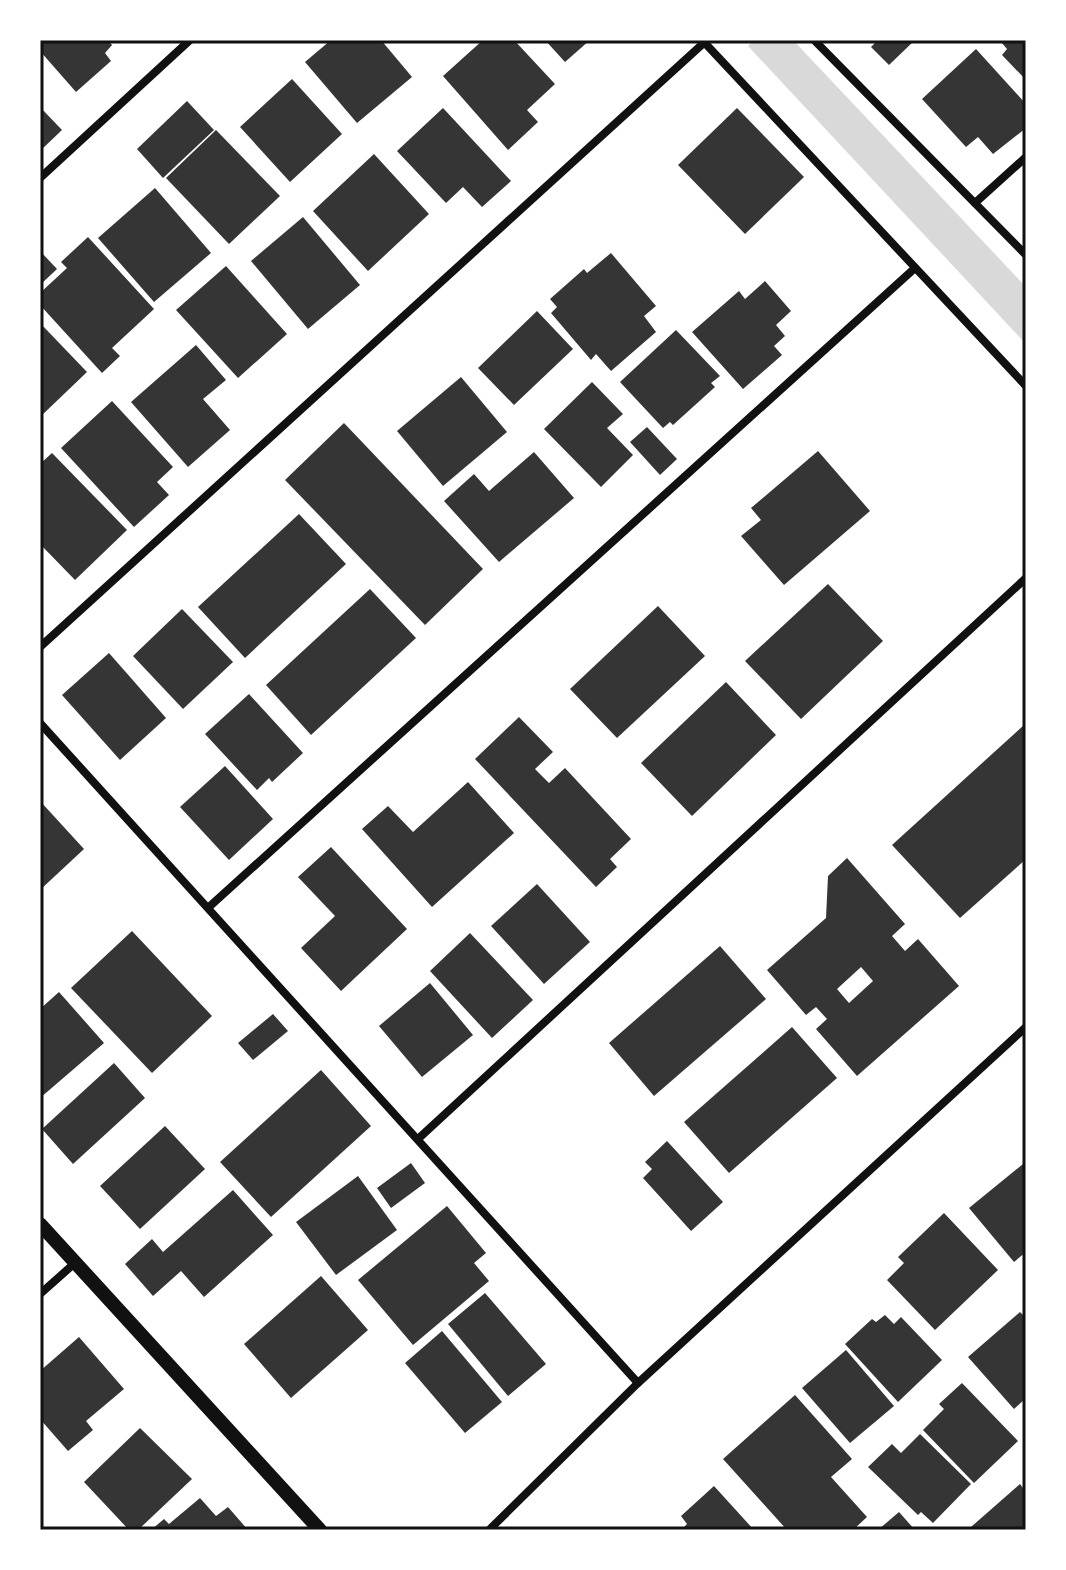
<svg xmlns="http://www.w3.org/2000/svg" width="1066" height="1570" font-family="Overpass,sans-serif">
	<rect width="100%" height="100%" fill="#fff"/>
	<path fill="#d9d9d9" d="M754,40H793L1026,287V344L748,46Z"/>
	<g fill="#353535" fill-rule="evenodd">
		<path d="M40,40H108L112,45L105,53L111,61L76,92L40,51Z"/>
		<path d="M331,40H381L412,77L357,123L305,62Z"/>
		<path d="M483,40H514L555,84L527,110L538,122L508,150L443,76Z"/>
		<path d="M545,40H590L565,62Z"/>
		<path d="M878,40H915L889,65L871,47Z"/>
		<path d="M1003,40H1026V80L1002,55L1007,49L1001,42Z"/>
		<path d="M976,49L1026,104V128L993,154L978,137L966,147L922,99Z"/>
		<path d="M292,79L342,134L290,182L240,127Z"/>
		<path d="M187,101L214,130L163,178L137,149Z"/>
		<path d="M40,107L62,130L40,151Z"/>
		<path d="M443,108L511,181L482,207L463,187L446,203L397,151Z"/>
		<path d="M737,108L804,177L745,234L678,165Z"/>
		<path d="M216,130L280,196L229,244L166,178Z"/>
		<path d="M374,154L429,214L368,271L313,211Z"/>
		<path d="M155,188L211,253L154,302L98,238Z"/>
		<path d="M303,217L360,285L308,329L251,261Z"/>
		<path d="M88,237L154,309L112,348L120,356L102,373L40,305V293L67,268L61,262Z"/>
		<path d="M40,251L57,269L40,285Z"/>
		<path d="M611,253L656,306L644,316L656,332L611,371L596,354L591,360L551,313L557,307L550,299L584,269L587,273Z"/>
		<path d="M226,266L287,334L238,378L176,310Z"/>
		<path d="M765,281L791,311L776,325L785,336L774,346L782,355L743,389L692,332L739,291L745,299Z"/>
		<path d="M537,311L573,349L514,405L478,368Z"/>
		<path d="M40,323L87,372L40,417Z"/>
		<path d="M676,330L720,376L711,383L715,387L673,425L670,422L663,428L620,382Z"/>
		<path d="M196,345L226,380L203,399L230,430L188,467L131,402Z"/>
		<path d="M461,377L507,432L443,486L397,431Z"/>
		<path d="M592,382L623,414L607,428L633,455L601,487L544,429Z"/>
		<path d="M112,401L173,467L157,482L169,495L134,527L61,448Z"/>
		<path d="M344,423L483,569L425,625L285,480Z"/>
		<path d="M647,427L677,459L660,475L630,442Z"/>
		<path d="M818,451L870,511L784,585L741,536L761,520L751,508Z"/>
		<path d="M534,452L574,498L499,562L444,501L474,474L489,491Z"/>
		<path d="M52,453L127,530L75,580L40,544V464Z"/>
		<path d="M299,514L346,564L245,658L198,607Z"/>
		<path d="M828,584L883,641L801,719L745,661Z"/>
		<path d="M370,589L416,638L311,735L266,685Z"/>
		<path d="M658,606L705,656L617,738L570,689Z"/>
		<path d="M182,609L233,662L183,709L133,656Z"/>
		<path d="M109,653L166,718L120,760L62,695Z"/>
		<path d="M726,682L776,735L692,816L641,763Z"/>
		<path d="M249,694L303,753L272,782L269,778L257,790L205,734Z"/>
		<path d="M519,717L553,752L535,769L549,783L565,768L631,839L610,859L617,867L596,887L475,759Z"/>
		<path d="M1024,725L1026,728V859L960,918L892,845Z"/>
		<path d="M225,766L273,819L229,860L180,807Z"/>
		<path d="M468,782L514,833L432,907L362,829L388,806L413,832Z"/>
		<path d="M40,801L84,849L40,890Z"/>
		<path d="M331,847L407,929L341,991L301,948L335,916L298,877Z"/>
		<path d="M847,858L905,924L892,936L905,951L918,939L959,986L857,1076L816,1029L827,1019L816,1007L806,1015L767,970L826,918L828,876ZM861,967L873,981L849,1003L837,989Z"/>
		<path d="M537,884L590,942L544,984L491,926Z"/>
		<path d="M132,931L212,1016L152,1073L71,988Z"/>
		<path d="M470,933L533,1000L492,1038L430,971Z"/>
		<path d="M720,946L766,999L654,1096L609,1043Z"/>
		<path d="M430,983L473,1035L422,1077L379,1026Z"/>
		<path d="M59,992L104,1043L40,1098V1009Z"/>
		<path d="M273,1014L288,1031L253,1060L238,1043Z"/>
		<path d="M792,1027L837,1078L729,1173L684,1122Z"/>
		<path d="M114,1063L145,1098L73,1164L42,1129Z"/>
		<path d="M321,1070L371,1126L271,1217L220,1162Z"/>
		<path d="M165,1126L205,1169L140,1229L100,1186Z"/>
		<path d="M667,1141L723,1202L691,1231L643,1178L652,1169L645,1162Z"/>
		<path d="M411,1163L425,1183L391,1208L377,1188Z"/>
		<path d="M1023,1164L1026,1168V1252L1014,1262L969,1208Z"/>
		<path d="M358,1176L397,1230L336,1275L296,1222Z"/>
		<path d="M233,1190L273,1235L204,1297L181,1271L153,1296L125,1264L152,1239L163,1252Z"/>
		<path d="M447,1206L486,1253L474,1263L489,1281L413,1345L358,1280Z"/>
		<path d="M944,1213L998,1270L935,1330L887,1280L904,1263L898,1257Z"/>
		<path d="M321,1276L368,1330L291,1398L244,1344Z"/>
		<path d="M485,1293L546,1364L508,1396L448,1324Z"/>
		<path d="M1020,1312L1026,1318V1398L1014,1409L968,1357Z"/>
		<path d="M885,1315L894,1324L901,1317L942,1360L898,1402L845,1344L872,1319L876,1322Z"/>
		<path d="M442,1331L502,1402L465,1433L405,1363Z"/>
		<path d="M79,1337L124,1389L86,1421L93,1430L68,1451L40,1419V1371Z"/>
		<path d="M846,1350L894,1406L850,1443L802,1388Z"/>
		<path d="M962,1383L1018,1441L974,1483L923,1430L944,1409L939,1404Z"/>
		<path d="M795,1395L852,1459L831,1477L867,1517L853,1530H787L723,1459Z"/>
		<path d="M140,1428L192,1479L138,1530H129L84,1482Z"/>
		<path d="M920,1434L971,1484L933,1523L921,1512L918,1515L868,1467L892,1444L901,1453Z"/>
		<path d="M1020,1484L1026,1492V1530H973L971,1527Z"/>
		<path d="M714,1486L754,1530H681L687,1524L681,1516Z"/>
		<path d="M200,1498L216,1516L228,1507L248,1530H151L164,1519L169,1524Z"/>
		<path d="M899,1512L915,1530H878Z"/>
	</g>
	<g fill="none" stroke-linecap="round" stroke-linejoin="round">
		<g stroke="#111" stroke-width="8">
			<path d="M814,40L1026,255"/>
			<path d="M703,41L1026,386"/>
			<path d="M40,178L190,40"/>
			<path d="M975,203L1026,157"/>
			<path d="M40,647L707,40"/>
			<path d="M40,723L638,1383"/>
			<path d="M209,907L915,268"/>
			<path d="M418,1139L1026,578"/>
			<path d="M40,1294L76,1262"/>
			<path d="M489,1530L638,1383L1026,1027"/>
		</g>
		<path stroke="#111" stroke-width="14" d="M40,1224L320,1530"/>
	</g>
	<rect width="1066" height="1570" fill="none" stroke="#ffffff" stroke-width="84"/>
	<rect x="42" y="42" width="982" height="1486" fill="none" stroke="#111" stroke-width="3"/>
</svg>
